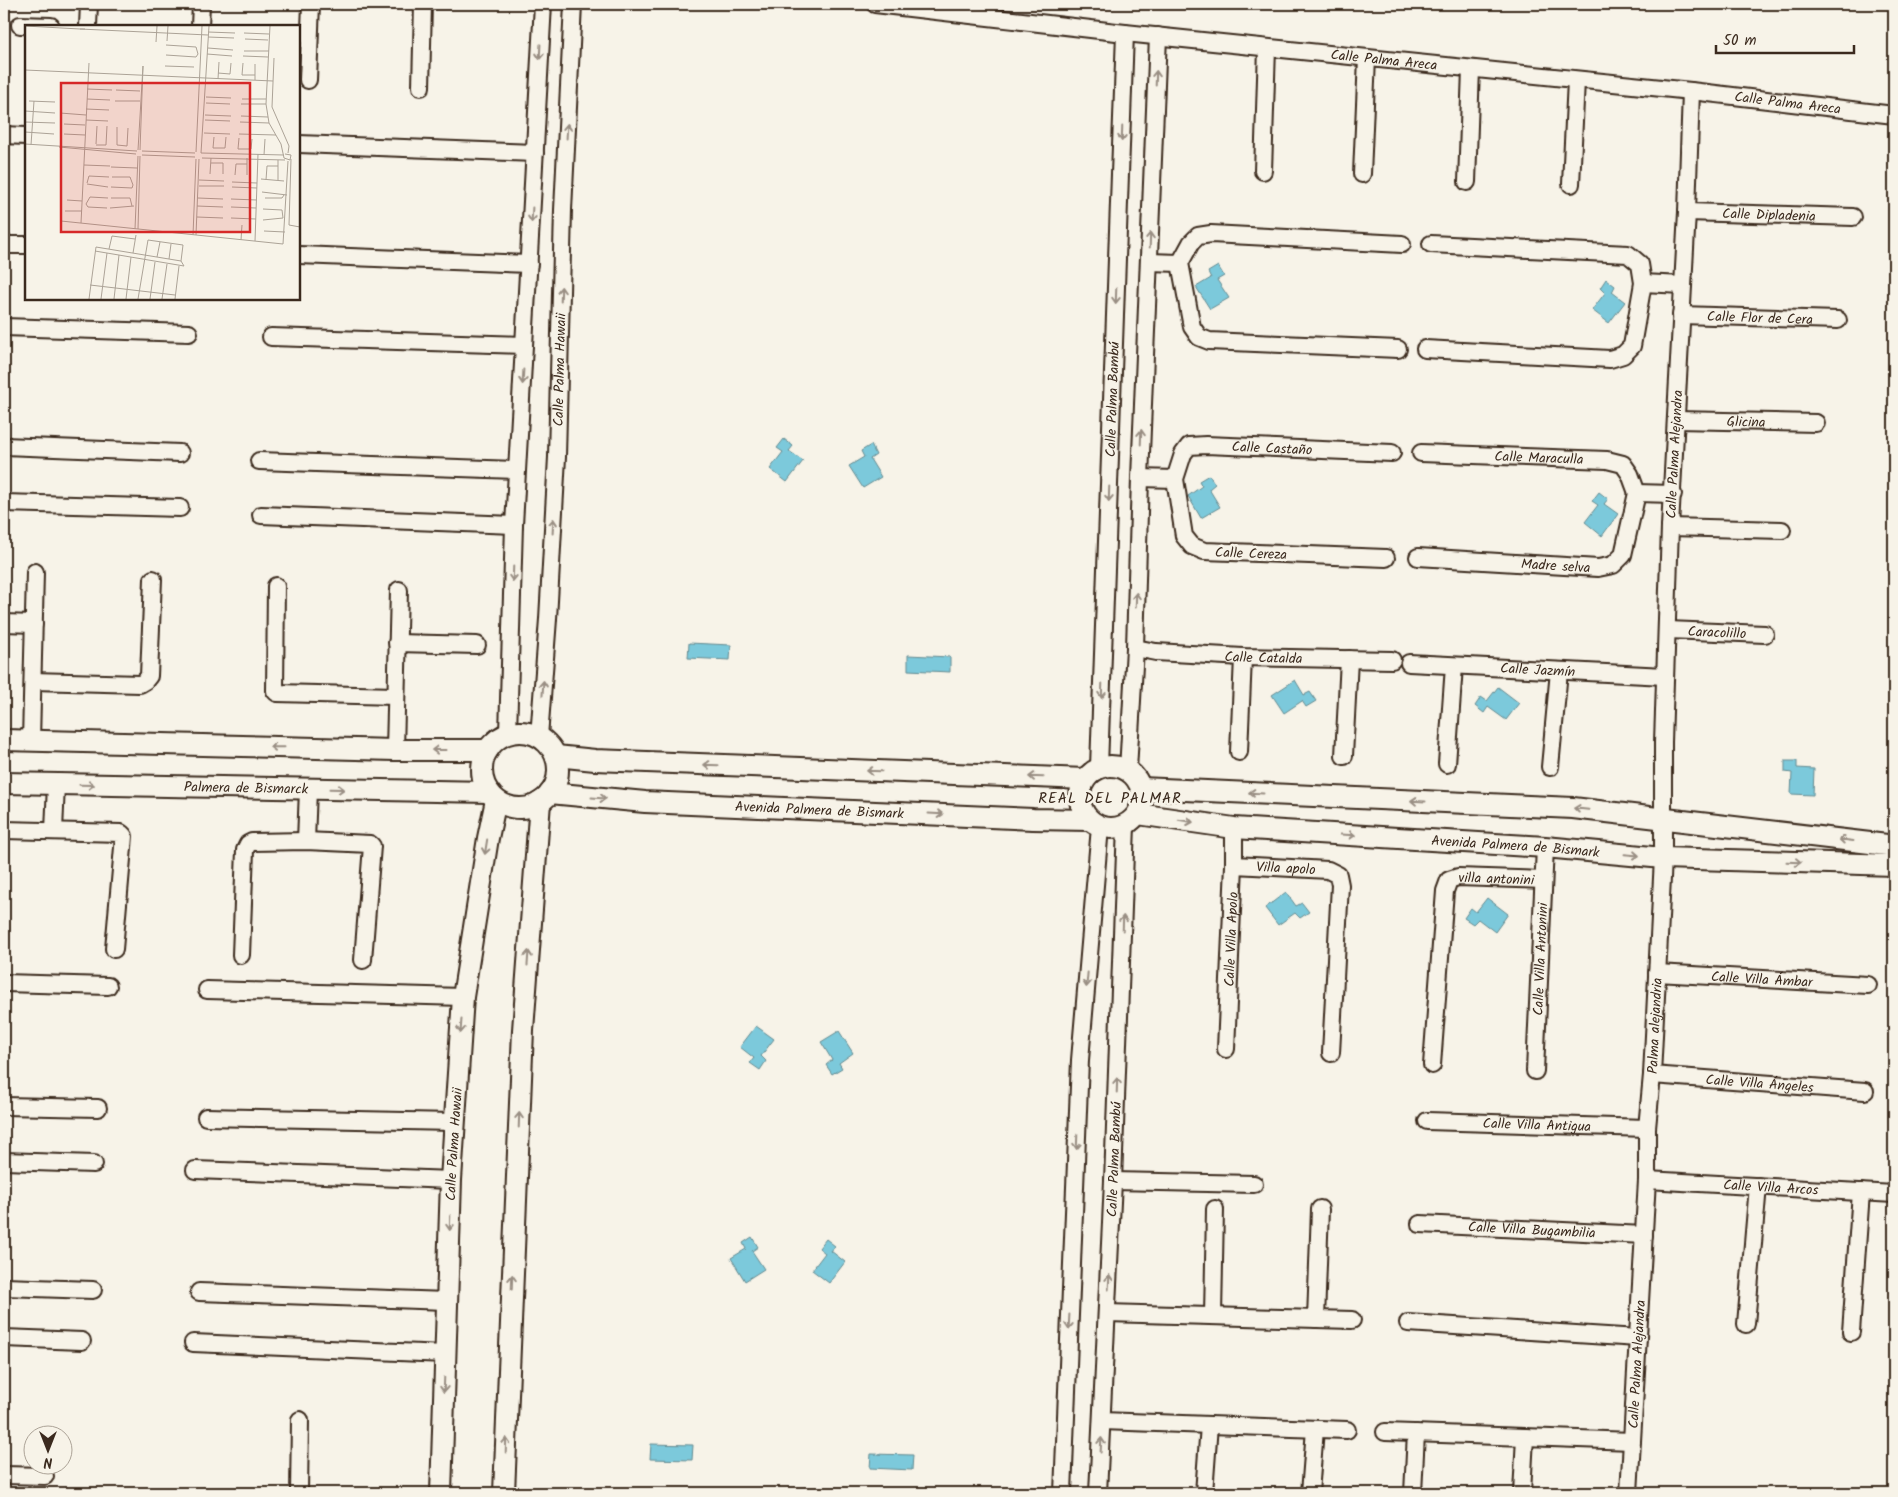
<svg xmlns="http://www.w3.org/2000/svg" width="1898" height="1497" font-family="Kalam,sans-serif">
	<rect width="100%" height="100%" fill="#f7f3e8"/>
	<filter id="ink" filterUnits="userSpaceOnUse"><feTurbulence type="fractalNoise" baseFrequency=".02" numOctaves="2"/><feDisplacementMap in="SourceGraphic" scale="10" xChannelSelector="R" yChannelSelector="G"/><feConvolveMatrix kernelMatrix="1 2 1 2 8 2 1 2 1" color-interpolation-filters="sRGB"/></filter>
	<g filter="url(#ink)">
		<g fill="#7cc9db" stroke="#62898f">
			<path d="M1218,266L1224,276L1217,280L1229,298L1210,309L1196,287L1211,278L1208,272Z"/>
			<path d="M1606,279L1615,286L1612,292L1625,302L1609,323L1592,310L1605,293L1600,288Z"/>
			<path d="M784,439L793,446L789,451L803,461L787,482L770,469L783,452L777,448Z"/>
			<path d="M871,445L876,455L870,459L881,477L863,488L849,466L864,457L861,451Z"/>
			<path d="M1209,475L1215,484L1209,489L1220,507L1201,518L1188,496L1202,486L1199,481Z"/>
			<path d="M1599,492L1608,499L1604,504L1618,514L1602,536L1585,522L1598,505L1592,501Z"/>
			<path d="M689,643L731,645L730,660L688,658Z"/>
			<path d="M908,655L950,657V672L908,670Z"/>
			<path d="M1295,680L1304,695L1310,692L1316,701L1306,707L1302,701L1284,713L1272,695Z"/>
			<path d="M1498,687L1519,703L1506,720L1488,707L1484,713L1475,706L1481,697L1487,701Z"/>
			<path d="M1785,761H1797V768L1814,769L1813,795L1791,794L1792,773L1785,772Z"/>
			<path d="M1286,892L1296,906L1302,903L1309,912L1300,918L1295,913L1278,925L1265,908Z"/>
			<path d="M1487,898L1508,914L1495,932L1478,919L1473,924L1464,918L1471,908L1476,912Z"/>
			<path d="M756,1026L774,1039L761,1056L766,1061L760,1070L750,1063L754,1058L740,1047Z"/>
			<path d="M839,1031L853,1053L839,1063L842,1068L832,1074L826,1065L832,1060L821,1042Z"/>
			<path d="M752,1237L758,1247L752,1251L764,1269L745,1281L731,1258L746,1249L743,1243Z"/>
			<path d="M826,1239L835,1246L831,1251L845,1262L829,1283L812,1270L825,1253L819,1248Z"/>
			<path d="M651,1444L693,1445L692,1460L650,1459Z"/>
			<path d="M871,1454L913,1455L912,1470L870,1468Z"/>
		</g>
		<g fill="none" stroke-linecap="round" stroke-linejoin="round">
			<g stroke="#3b2a1e" stroke-width="20">
				<g id="minor">
					<path id="s1" d="M875,4L1125,33L1691,91L1894,115"/>
					<path d="M20,25L51,26"/>
					<path d="M88,26L89,4"/>
					<path d="M200,26L201,4"/>
					<path d="M308,80L311,4"/>
					<path d="M421,87L423,4"/>
					<path d="M4,135L26,136"/>
					<path d="M299,144L535,153"/>
					<path d="M1263,171L1267,48"/>
					<path d="M1362,174L1367,58"/>
					<path d="M1467,182L1471,69"/>
					<path d="M1571,184L1576,80"/>
					<path id="s2" d="M1687,212L1853,217"/>
					<path d="M4,245H26"/>
					<path d="M299,255L529,264"/>
					<path d="M1149,262L1180,263"/>
					<path d="M1643,283L1683,285"/>
					<path id="s3" d="M1681,315L1838,320"/>
					<path d="M4,327L189,333"/>
					<path d="M271,337L524,345"/>
					<path d="M1398,349L1209,341L1199,337L1192,327L1180,263L1191,243L1198,236L1211,234L1402,244"/>
					<path d="M1425,349L1610,359L1623,355L1632,346L1643,283L1640,264L1628,254L1431,244"/>
					<path id="s4" d="M1676,420L1816,423"/>
					<path d="M4,446L180,453"/>
					<path id="s5" d="M1421,453L1607,460L1623,464L1630,474L1637,493"/>
					<path d="M259,461L517,470"/>
					<path d="M1140,478L1175,479"/>
					<path d="M1637,493L1673,494"/>
					<path d="M4,503L180,508"/>
					<path d="M261,515L514,525"/>
					<path d="M1670,527L1782,530"/>
					<path id="s6" d="M1418,557L1598,568L1613,565L1623,555L1637,493"/>
					<path id="s7" d="M1386,558L1204,551L1192,546L1184,536L1175,479L1183,454L1189,446L1206,445L1392,453"/>
					<path d="M276,586L275,691L277,693L396,696"/>
					<path d="M4,623L34,624"/>
					<path id="s8" d="M1668,630L1765,634"/>
					<path d="M397,643L477,645"/>
					<path id="s9" d="M1135,648L1156,652L1243,657L1392,660"/>
					<path id="s10" d="M1409,663L1665,676"/>
					<path d="M33,681L140,684L145,681L149,676L153,579"/>
					<path d="M508,734L514,525L543,4"/>
					<path id="s11" d="M539,737L548,619L557,457L563,210L573,4"/>
					<path d="M31,741L35,572"/>
					<path d="M395,750L399,590"/>
					<path d="M1239,752L1243,657"/>
					<path d="M1344,756L1349,659"/>
					<path d="M1447,764L1454,666"/>
					<path id="s12" d="M1099,767L1125,33"/>
					<path d="M1550,767L1559,671"/>
					<path d="M1128,770L1135,648L1140,478L1158,36"/>
					<path d="M4,830L121,833L124,836L114,949"/>
					<path d="M54,831L56,784"/>
					<path d="M306,841L308,789"/>
					<path id="s13" d="M1234,865L1328,870L1338,875L1340,885L1331,1053"/>
					<path d="M241,955L245,850L248,844L252,842L306,841L370,844L372,846L363,960"/>
					<path id="s14" d="M1657,973L1868,985"/>
					<path d="M4,983L108,986"/>
					<path d="M207,990L463,997"/>
					<path id="s15" d="M1226,1049L1234,865V828"/>
					<path id="s16" d="M1432,1065L1445,891L1449,880L1458,877L1543,880"/>
					<path id="s17" d="M1535,1071L1545,847"/>
					<path id="s18" d="M1652,1075L1865,1091"/>
					<path d="M4,1106L98,1108"/>
					<path d="M206,1117L454,1122"/>
					<path id="s19" d="M1427,1121L1647,1128"/>
					<path d="M4,1161L94,1164"/>
					<path d="M195,1170L451,1180"/>
					<path id="s20" d="M1647,1180L1894,1194"/>
					<path d="M1113,1181L1254,1184"/>
					<path id="s21" d="M1420,1224L1644,1235"/>
					<path d="M4,1287L93,1290"/>
					<path d="M199,1292L446,1301"/>
					<path d="M1107,1313L1352,1320"/>
					<path d="M1213,1316L1215,1209"/>
					<path d="M1316,1319L1320,1209"/>
					<path d="M1408,1323L1638,1338"/>
					<path d="M1746,1324L1758,1186"/>
					<path d="M1851,1332L1861,1192"/>
					<path d="M4,1338L82,1341"/>
					<path d="M193,1343L445,1354"/>
					<path d="M1102,1421L1347,1430"/>
					<path d="M1385,1432L1632,1441"/>
					<path d="M4,1475L45,1476"/>
					<path d="M299,1493L300,1420"/>
					<path d="M1063,1493L1080,1060L1100,827"/>
					<path id="s22" d="M1098,1493L1113,1181L1126,825"/>
					<path d="M1204,1493L1209,1425"/>
					<path d="M1310,1493L1315,1429"/>
					<path d="M1413,1493L1416,1433"/>
					<path d="M1522,1493L1525,1437"/>
					<path id="s23" d="M1629,1493L1647,1180V1128L1652,1075L1663,858V742L1670,527L1687,212L1691,91"/>
				</g>
			</g>
			<g stroke="#3b2a1e" stroke-width="24">
				<g id="tertiary">
					<circle cx="520" cy="770" r="38"/>
					<path d="M4,740L395,750H488"/>
					<path d="M556,756L595,760L1085,779"/>
					<circle cx="1111" cy="797" r="31"/>
					<path id="s24" d="M4,783L489,792"/>
					<path d="M1141,788L1573,808L1887,845L1894,848"/>
					<path id="s25" d="M550,793L645,802L1033,819L1089,820"/>
					<path id="s26" d="M1138,814L1234,828L1545,847L1663,858L1894,865"/>
					<path id="s27" d="M441,1493L451,1180L463,997L488,838L496,800"/>
					<path d="M504,1493L523,1030L540,802"/>
				</g>
			</g>
			<use href="#minor" stroke="#f7f3e8" stroke-width="16"/>
			<use href="#tertiary" stroke="#f7f3e8" stroke-width="20"/>
		</g>
		<defs><path id="oneway-shaft" d="M-6 0H5M1.5-3L5.5 0L1.5 3" fill="none" stroke-width="1.6" stroke-linecap="round" stroke-linejoin="round" transform="scale(1.25)"/></defs>
		<g stroke="#998e83">
			<use href="#oneway-shaft" transform="translate(540 52) rotate(93)"/>
			<use href="#oneway-shaft" transform="translate(1156 78) rotate(-88)"/>
			<use href="#oneway-shaft" transform="translate(567 131) rotate(-87)"/>
			<use href="#oneway-shaft" transform="translate(1122 134) rotate(92)"/>
			<use href="#oneway-shaft" transform="translate(532 215) rotate(93)"/>
			<use href="#oneway-shaft" transform="translate(1150 240) rotate(-88)"/>
			<use href="#oneway-shaft" transform="translate(561 294) rotate(-88)"/>
			<use href="#oneway-shaft" transform="translate(1116 296) rotate(92)"/>
			<use href="#oneway-shaft" transform="translate(523 377) rotate(93)"/>
			<use href="#oneway-shaft" transform="translate(1141 437) rotate(-88)"/>
			<use href="#oneway-shaft" transform="translate(1109 494) rotate(92)"/>
			<use href="#oneway-shaft" transform="translate(553 526) rotate(-87)"/>
			<use href="#oneway-shaft" transform="translate(513 574) rotate(92)"/>
			<use href="#oneway-shaft" transform="translate(1136 600) rotate(-88)"/>
			<use href="#oneway-shaft" transform="translate(543 688) rotate(-86)"/>
			<use href="#oneway-shaft" transform="translate(1102 691) rotate(92)"/>
			<use href="#oneway-shaft" transform="translate(277 747) rotate(-179)"/>
			<use href="#oneway-shaft" transform="translate(439 750) rotate(180)"/>
			<use href="#oneway-shaft" transform="translate(711 765) rotate(-178)"/>
			<use href="#oneway-shaft" transform="translate(874 771) rotate(-178)"/>
			<use href="#oneway-shaft" transform="translate(1036 777) rotate(-178)"/>
			<use href="#oneway-shaft" transform="translate(87 785) rotate(1)"/>
			<use href="#oneway-shaft" transform="translate(337 789) rotate(1)"/>
			<use href="#oneway-shaft" transform="translate(1256 793) rotate(-177)"/>
			<use href="#oneway-shaft" transform="translate(599 798) rotate(4)"/>
			<use href="#oneway-shaft" transform="translate(1418 801) rotate(-177)"/>
			<use href="#oneway-shaft" transform="translate(1581 809) rotate(-174)"/>
			<use href="#oneway-shaft" transform="translate(936 814) rotate(3)"/>
			<use href="#oneway-shaft" transform="translate(1186 821) rotate(9)"/>
			<use href="#oneway-shaft" transform="translate(1348 835) rotate(3)"/>
			<use href="#oneway-shaft" transform="translate(1846 840) rotate(-173)"/>
			<use href="#oneway-shaft" transform="translate(486 847) rotate(99)"/>
			<use href="#oneway-shaft" transform="translate(1632 855) rotate(5)"/>
			<use href="#oneway-shaft" transform="translate(1794 862) rotate(2)"/>
			<use href="#oneway-shaft" transform="translate(1123 923) rotate(-88)"/>
			<use href="#oneway-shaft" transform="translate(528 958) rotate(-86)"/>
			<use href="#oneway-shaft" transform="translate(1087 980) rotate(95)"/>
			<use href="#oneway-shaft" transform="translate(461 1026) rotate(94)"/>
			<use href="#oneway-shaft" transform="translate(1117 1085) rotate(-88)"/>
			<use href="#oneway-shaft" transform="translate(519 1120) rotate(-88)"/>
			<use href="#oneway-shaft" transform="translate(1077 1142) rotate(92)"/>
			<use href="#oneway-shaft" transform="translate(450 1223) rotate(92)"/>
			<use href="#oneway-shaft" transform="translate(512 1282) rotate(-88)"/>
			<use href="#oneway-shaft" transform="translate(1109 1282) rotate(-87)"/>
			<use href="#oneway-shaft" transform="translate(1069 1322) rotate(93)"/>
			<use href="#oneway-shaft" transform="translate(444 1385) rotate(92)"/>
			<use href="#oneway-shaft" transform="translate(506 1445) rotate(-88)"/>
			<use href="#oneway-shaft" transform="translate(1101 1445) rotate(-87)"/>
		</g>
	</g>
	<g text-anchor="middle" stroke-width="5" stroke-linejoin="round" paint-order="stroke">
		<g font-size="14" fill="#3b2a1e" stroke="#f7f3e8">
			<text dy="5" stroke="none"><textPath href="#s1" startOffset="512">Calle Palma Areca</textPath></text>
			<text dy="5" stroke="none"><textPath href="#s1" startOffset="918">Calle Palma Areca</textPath></text>
			<text dy="5" stroke="none"><textPath href="#s2" startOffset="82">Calle Dipladenia</textPath></text>
			<text dy="5" stroke="none"><textPath href="#s3" startOffset="79">Calle Flor de Cera</textPath></text>
			<text dy="5" stroke="none"><textPath href="#s11" startOffset="368">Calle Palma Hawaii</textPath></text>
			<text dy="5" stroke="none"><textPath href="#s12" startOffset="368">Calle Palma Bambú</textPath></text>
			<text dy="5" stroke="none"><textPath href="#s4" startOffset="70">Glicina</textPath></text>
			<text dy="5" stroke="none"><textPath href="#s7" startOffset="385">Calle Castaño</textPath></text>
			<text dy="5" stroke="none"><textPath href="#s23" startOffset="1040">Calle Palma Alejandra</textPath></text>
			<text dy="5" stroke="none"><textPath href="#s5" startOffset="118">Calle Maraculla</textPath></text>
			<text transform="translate(1251 553) rotate(2)" y="5">Calle Cereza</text>
			<text dy="5" stroke="none"><textPath href="#s6" startOffset="138">Madre selva</textPath></text>
			<text dy="5" stroke="none"><textPath href="#s8" startOffset="49">Caracolillo</textPath></text>
			<text dy="5" stroke="none"><textPath href="#s9" startOffset="129">Calle Catalda</textPath></text>
			<text dy="5" stroke="none"><textPath href="#s10" startOffset="129">Calle Jazmín</textPath></text>
			<text dy="5" stroke="none"><textPath href="#s24" startOffset="242">Palmera de Bismarck</textPath></text>
			<text dy="5" stroke="none"><textPath href="#s25" startOffset="270">Avenida Palmera de Bismark</textPath></text>
			<text dy="5" stroke="none"><textPath href="#s26" startOffset="379">Avenida Palmera de Bismark</textPath></text>
			<text dy="5" stroke="none"><textPath href="#s13" startOffset="52">Villa apolo</textPath></text>
			<text dy="5" stroke="none"><textPath href="#s16" startOffset="234">villa antonini</textPath></text>
			<text dy="5" stroke="none"><textPath href="#s15" startOffset="110">Calle Villa Apolo</textPath></text>
			<text dy="5" stroke="none"><textPath href="#s17" startOffset="112">Calle Villa Antonini</textPath></text>
			<text dy="5" stroke="none"><textPath href="#s14" startOffset="105">Calle Villa Ámbar</textPath></text>
			<text dy="5" stroke="none"><textPath href="#s23" startOffset="468">Palma alejandria</textPath></text>
			<text dy="5" stroke="none"><textPath href="#s18" startOffset="108">Calle Villa Ángeles</textPath></text>
			<text dy="5" stroke="none"><textPath href="#s19" startOffset="110">Calle Villa Antigua</textPath></text>
			<text dy="5" stroke="none"><textPath href="#s27" startOffset="349">Calle Palma Hawaii</textPath></text>
			<text dy="5" stroke="none"><textPath href="#s22" startOffset="334">Calle Palma Bambú</textPath></text>
			<text dy="5" stroke="none"><textPath href="#s20" startOffset="124">Calle Villa Arcos</textPath></text>
			<text dy="5" stroke="none"><textPath href="#s21" startOffset="112">Calle Villa Bugambilia</textPath></text>
			<text dy="5" stroke="none"><textPath href="#s23" startOffset="129">Calle Palma Alejandra</textPath></text>
		</g>
		<g font-size="15" letter-spacing="1" fill="#3b2a1e" stroke="#f7f3e8">
			<text x="1110" y="803">REAL DEL PALMAR</text>
		</g>
	</g>
	<g transform="translate(25 25)">
		<rect width="275" height="275" fill="#f7f3e8"/>
		<path fill="none" stroke="#aca397" stroke-width="1" d="M0,1L55,4M245,1L241,79L244,98L256,119L259,133L265,135L266,130L260,129M60,4H55L183,10M183,7L210,8M219,8L244,9M183,12L209,13M220,14L243,15M142,16L143,1M131,17L132,1M141,20L171,22L173,29L171,32L141,30M183,23L208,25M219,26H244M182,29L207,31M218,31L243,32M249,33L247,82L264,121L263,128M218,38L217,50H230M140,41L169,42M0,45L248,56M193,48L205,49L206,38M193,54L194,37M230,55V39M62,64L87,65M91,65L115,66M181,72L206,73M62,74L85,75M217,74H241M4,76L30,77M90,76H115M181,78L205,79M216,79H241M61,84L84,85M0,86L30,88M35,88L61,90M180,90L206,91M216,91L243,92M61,95L83,96M180,95L205,96M0,97L30,98M215,97L244,98M39,99L60,100M92,102V120L102,121M0,107L29,109M179,108L205,109M39,109L60,110M214,109L251,110M189,112L188,123H200L201,112M214,113L213,124H226L227,114M0,119L112,126M71,119L72,101M6,120L9,76M71,120H81L82,101M102,121L103,103M34,122L111,129M113,125L118,41M115,125L118,41M117,126L170,128M171,127L177,1M176,128L184,1M176,128L259,130M117,130L170,132M239,130L240,114M177,133L260,135M266,134L264,200L275,202M186,138H198V149M59,140L85,141M86,142L112,143M185,149L186,133M210,150L211,139H222M222,150V133M87,152H105L108,160M236,154L259,156M174,155L199,156M241,155L242,141H253M253,155V135M207,157L232,158M62,158L64,151L84,152M62,159L83,162M174,161H199M86,162L107,163L108,160M207,162L232,163M237,167L262,170M86,173H105L107,181M173,173L198,174M240,173H257L259,170M206,174L232,175M42,175L57,176M61,179L65,172L83,173M61,179L63,182L82,183M172,181L198,182M206,182L231,183M85,183L109,181M238,184L257,185L258,193M40,186H57M172,192L198,193M206,193L231,194M238,195L258,193M36,196L258,219L263,136M56,198L64,38M110,204L113,131M113,204L115,131M239,206L260,207M168,210L171,134M171,210L174,134M216,215L217,200M230,216L233,129M84,224L87,211L110,214M70,226L159,241M108,228L111,210M132,232L135,217M144,234L146,219M65,260L150,270M64,274L71,222L156,236L159,241M76,274L82,228M89,274L94,230M101,274L106,232M113,274L123,215L158,220L156,236M125,274L130,237M137,274L142,239M150,274L154,241"/>
		<path fill="#d62828" fill-opacity="0.15" stroke="#d62828" stroke-width="2.5" d="M36,58H225V207H36Z"/>
		<rect width="275" height="275" fill="none" stroke="#3b2a1e" stroke-width="2.5"/>
	</g>
	<rect width="1898" height="1497" fill="none" stroke="#f7f3e8" stroke-width="20"/>
	<rect x="10" y="10" width="1878" height="1477" fill="none" stroke="#3b2a1e" stroke-width="2" filter="url(#ink)"/>
	<g transform="translate(48 1450) rotate(180)"><circle r="24" fill="#f7f3e8" stroke="#aca397"/>
	<path d="M0-4L9 19L0 12L-9 19Z" fill="#3b2a1e"/>
	<text y="-8" font-size="14" font-weight="bold" text-anchor="middle" fill="#3b2a1e">N</text>
	</g>
	<path d="M1716 45v8h138v-8" fill="none" stroke="#3b2a1e" stroke-width="2.5"/>
	<text x="1723" y="45" font-size="15" fill="#3b2a1e" stroke="#f7f3e8" stroke-width="4" paint-order="stroke">50 m</text>
</svg>
